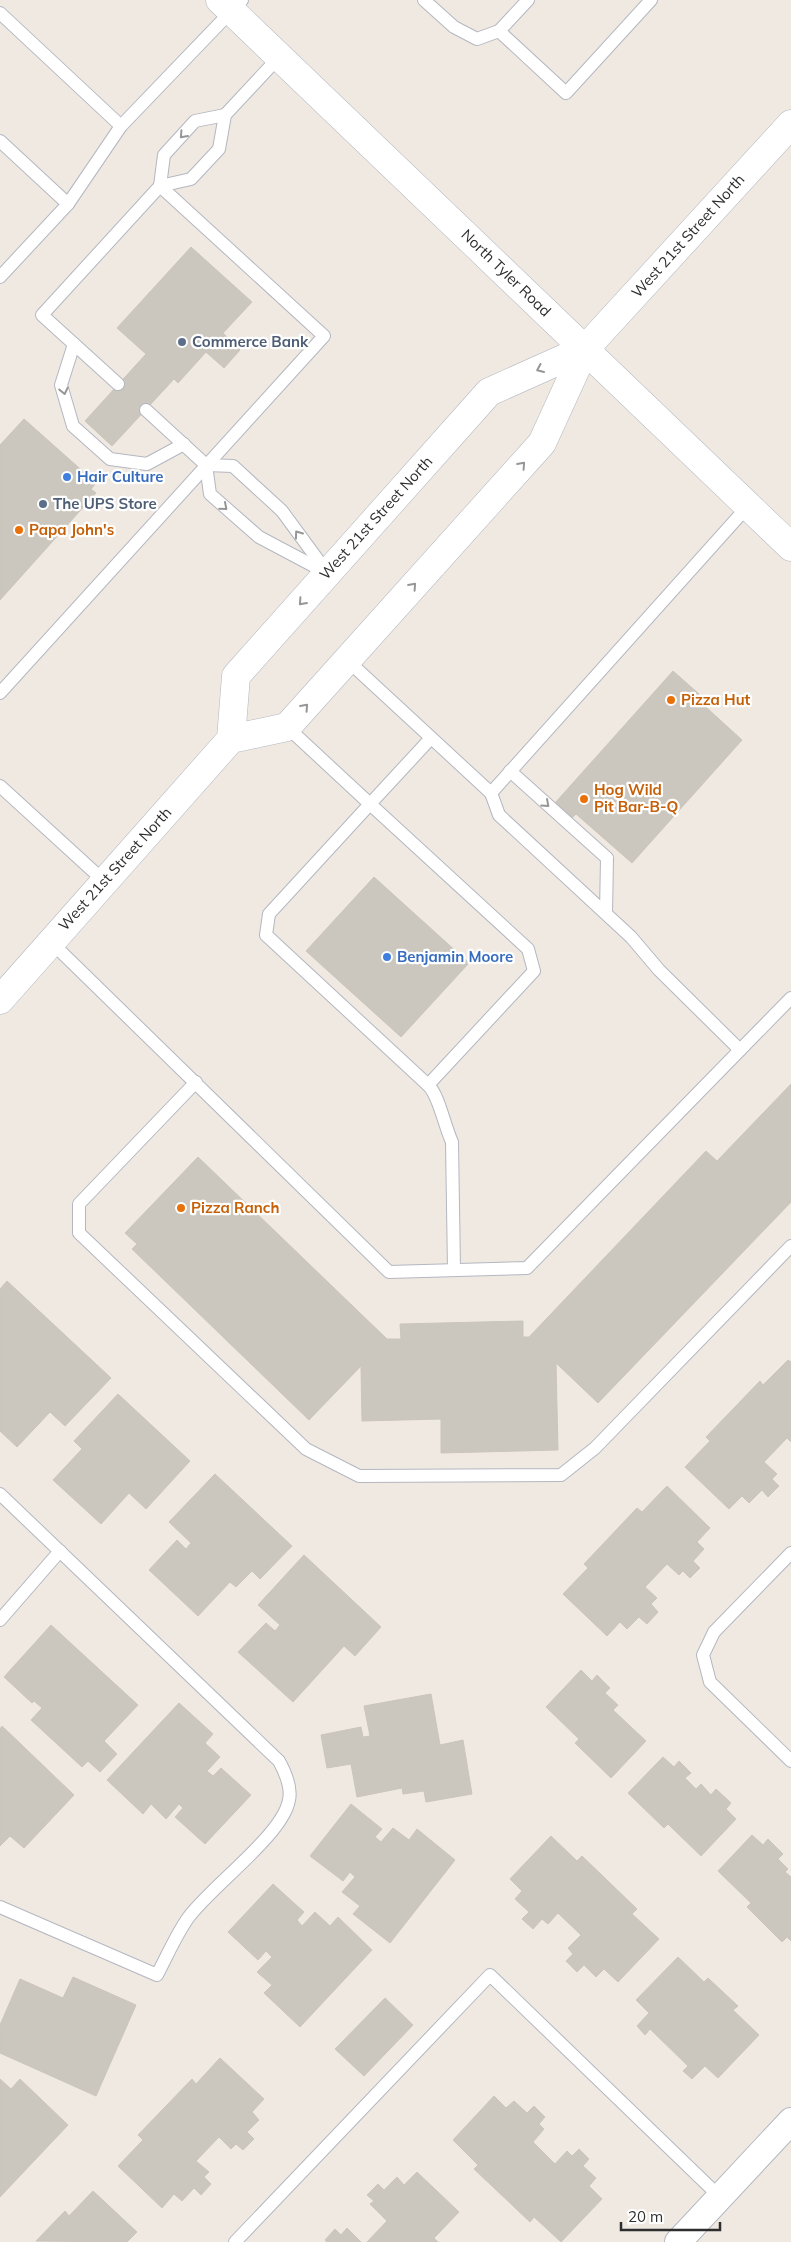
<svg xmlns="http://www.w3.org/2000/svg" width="791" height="2242" font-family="Mulish,sans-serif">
	<rect width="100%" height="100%" fill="#efe9e1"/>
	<g fill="#cbc7bf" stroke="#cbc5ba">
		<path d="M191,247L252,302L223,333L240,350L224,368L206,352L178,383L174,379L112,446L85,421L146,354L117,328Z"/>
		<path d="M24,419L96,483L91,489L96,493L0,600V445Z"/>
		<path d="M673,671L699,694L696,698L742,740L632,863L576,814L572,818L555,803Z"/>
		<path d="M374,877L469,963L401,1037L306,951Z"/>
		<path d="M791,1084V1202L598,1403L556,1363L558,1450L441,1453V1419L362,1421L361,1366L309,1420L132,1249L137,1244L125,1233L198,1157L387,1339H401L400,1324L523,1321V1337H529L706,1151L717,1161Z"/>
		<path d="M7,1281L111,1378L65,1426L50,1412L17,1447L0,1431V1289Z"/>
		<path d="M788,1360L791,1362V1442L787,1438L764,1462L777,1474L772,1479L779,1486L768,1497L762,1490L749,1503L742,1496L729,1509L685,1467L710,1441L706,1437L760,1381L763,1385Z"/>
		<path d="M118,1394L190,1461L146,1509L129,1493L101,1524L53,1480L82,1449L74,1441Z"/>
		<path d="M215,1474L292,1546L260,1579L252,1571L236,1587L230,1582L198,1616L149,1570L177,1540L186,1549L191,1543L169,1522Z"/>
		<path d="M667,1486L710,1528L697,1542L704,1549L693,1561L700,1568L690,1578L683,1571L679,1575L667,1564L645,1587L657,1598L651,1604L658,1612L647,1624L639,1617L627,1629L620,1622L607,1636L563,1594L588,1568L584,1564L637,1508L642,1512Z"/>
		<path d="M304,1555L381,1627L355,1656L344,1646L293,1702L238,1652L266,1623L275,1631L280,1625L258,1605Z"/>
		<path d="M51,1625L138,1705L104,1741L117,1754L100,1772L88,1761L82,1767L31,1720L42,1708L34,1701L32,1703L4,1677Z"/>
		<path d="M581,1670L592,1681L597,1675L610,1688L605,1693L618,1705L613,1710L646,1741L611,1778L575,1743L579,1739L546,1707Z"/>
		<path d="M431,1694L440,1745L463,1740L472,1794L426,1802L424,1791L403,1794L402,1788L357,1797L351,1764L327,1768L321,1735L361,1727L363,1737L370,1736L364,1706Z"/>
		<path d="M179,1703L213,1734L205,1743L220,1757L207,1771L213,1776L221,1768L251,1795L205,1844L175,1817L183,1808L179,1804L166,1819L151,1804L143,1814L107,1780Z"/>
		<path d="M2,1726L74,1795L24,1848L10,1836L0,1846V1729Z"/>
		<path d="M663,1757L674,1767L679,1761L691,1773L685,1778L696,1789L701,1784L711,1795L716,1789L731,1803L726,1809L736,1819L701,1856L668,1824L664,1828L628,1793Z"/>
		<path d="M351,1804L382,1829L375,1837L381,1842L393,1828L409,1840L417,1829L455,1860L390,1943L353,1914L360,1906L342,1892L355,1877L350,1872L343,1881L310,1856Z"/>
		<path d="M752,1835L763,1845L768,1839L783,1854L778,1859L788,1869L785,1872L791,1877V1941L787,1937L782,1942L747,1907L751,1903L718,1871Z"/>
		<path d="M551,1836L577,1861L582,1856L637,1909L632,1914L659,1939L618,1982L604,1969L596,1977L584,1965L577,1972L566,1961L573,1954L568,1948L581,1935L558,1913L548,1924L542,1919L533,1929L522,1919L529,1912L515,1899L522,1891L510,1879Z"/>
		<path d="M273,1884L304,1912L297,1920L302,1926L315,1912L330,1926L338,1917L372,1950L300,2027L264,1993L272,1985L257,1972L272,1957L266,1951L258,1960L228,1932Z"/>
		<path d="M678,1957L704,1982L708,1978L738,2006L733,2010L759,2035L718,2078L705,2066L692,2079L683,2071L688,2066L650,2029L645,2035L637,2026L649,2013L636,2000Z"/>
		<path d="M73,1977L136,2005L96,2096L0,2053V2025L20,1979L63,1998Z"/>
		<path d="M385,1998L413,2025L364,2076L335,2049Z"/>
		<path d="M220,2058L264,2099L252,2112L259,2120L247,2132L254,2139L243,2150L236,2144L231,2149L219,2137L196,2161L209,2172L204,2177L211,2184L201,2195L194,2188L182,2201L174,2194L162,2208L118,2166L143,2140L138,2135L192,2079L196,2084Z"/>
		<path d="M0,2079L11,2089L20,2079L68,2125L0,2197Z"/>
		<path d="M494,2096L506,2108L514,2101L527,2113L534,2106L545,2117L539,2124L544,2129L533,2142L555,2164L567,2151L572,2156L579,2149L589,2159L583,2166L596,2178L589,2186L602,2199L561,2242L534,2217L530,2222L474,2169L478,2165L453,2140Z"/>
		<path d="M417,2172L459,2212L434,2238L438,2242H367L387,2221L370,2204L374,2201L367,2195L378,2184L384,2190L397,2177L404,2185Z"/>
		<path d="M93,2191L137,2232L127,2242L36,2241L65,2211L69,2216Z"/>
		<path d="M347,2228L361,2242H327L325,2240L335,2229L341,2235Z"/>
	</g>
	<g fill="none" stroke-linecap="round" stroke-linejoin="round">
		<g stroke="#b4b7c1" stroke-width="14">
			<g id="service">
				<path d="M424,0L454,27L477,39L499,31L528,0"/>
				<path d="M0,13L121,126"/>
				<path d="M499,31L566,93L651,0"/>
				<path d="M0,141L68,204"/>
				<path d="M160,186L164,155L195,121L225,115"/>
				<path d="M0,277L68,204L121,126L242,0"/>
				<path d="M74,344L61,385L73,426L110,459L147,464L184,444"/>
				<path d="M118,384L42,315L160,186L191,179L219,149L225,115L280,56"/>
				<path d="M146,410L206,465L210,494L259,537L327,573"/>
				<path d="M206,465L233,466L282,511L326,571"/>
				<path d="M347,660L491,793L748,506"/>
				<path d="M0,693L324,336L160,186"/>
				<path d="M287,727L370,804L431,738"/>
				<path d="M510,771L607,858L606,913"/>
				<path d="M0,786L104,881"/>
				<path d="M491,793L499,815L631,937L659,970L740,1050L791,998"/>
				<path d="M370,804L528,949L534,971L428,1085L266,935L269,914Z"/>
				<path d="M51,942L389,1272L527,1268L740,1050"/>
				<path d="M196,1082L79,1204V1233L306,1449L359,1476L561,1475L595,1448L791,1246"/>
				<path d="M428,1085C439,1095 444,1125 452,1142L454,1270"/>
				<path d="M0,1494L279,1761C285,1772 292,1787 289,1800C283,1835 211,1886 188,1918C176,1935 167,1956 157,1975L0,1907"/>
				<path d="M791,1553L714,1632L703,1655L710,1682L791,1761"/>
				<path d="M0,1620L60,1551"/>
				<path d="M235,2242L490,1975L720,2197"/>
			</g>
		</g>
		<g stroke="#b4b7c1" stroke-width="28">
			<path id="minor" d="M678,2242L791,2121"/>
		</g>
		<g stroke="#b4b7c1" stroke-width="29">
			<g id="secondary">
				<path d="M220,0L791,547"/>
				<path d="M231,739L236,676L489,392L585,349"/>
				<path d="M0,1000L231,739L287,727L542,443L585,349L791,124"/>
			</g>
		</g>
		<use href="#service" stroke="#fff" stroke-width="12"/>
		<use href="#minor" stroke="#fff" stroke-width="26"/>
		<use href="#secondary" stroke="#fff" stroke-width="28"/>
	</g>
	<defs><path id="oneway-chevron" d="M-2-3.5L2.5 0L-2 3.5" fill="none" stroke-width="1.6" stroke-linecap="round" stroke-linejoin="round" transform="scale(1.25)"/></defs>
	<g stroke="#969696">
		<use href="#oneway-chevron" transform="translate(183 135) rotate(132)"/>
		<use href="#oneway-chevron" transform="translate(540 369) rotate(156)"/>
		<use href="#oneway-chevron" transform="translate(64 391) rotate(78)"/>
		<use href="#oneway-chevron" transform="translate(522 465) rotate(-48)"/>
		<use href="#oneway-chevron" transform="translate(224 507) rotate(41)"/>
		<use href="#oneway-chevron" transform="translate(298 534) rotate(-126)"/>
		<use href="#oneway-chevron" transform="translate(413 586) rotate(-48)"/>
		<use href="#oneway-chevron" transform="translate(302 602) rotate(132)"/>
		<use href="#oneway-chevron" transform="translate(305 707) rotate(-48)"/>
		<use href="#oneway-chevron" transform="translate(546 804) rotate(42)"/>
	</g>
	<g fill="#5c6f8a" stroke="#fff" stroke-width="2">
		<circle cx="182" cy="342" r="5"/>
		<circle cx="43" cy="504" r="5"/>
	</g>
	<g fill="#3f7fe0" stroke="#fff" stroke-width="2">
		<circle cx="67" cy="477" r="5"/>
		<circle cx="387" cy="957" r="5"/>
	</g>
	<g fill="#e8710a" stroke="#fff" stroke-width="2">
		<circle cx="19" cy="530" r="5"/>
		<circle cx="671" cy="700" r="5"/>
		<circle cx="584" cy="799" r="5"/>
		<circle cx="181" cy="1208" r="5"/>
	</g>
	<g text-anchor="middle" stroke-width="4.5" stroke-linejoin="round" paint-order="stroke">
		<g font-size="15" fill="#2e2e2e" stroke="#fff">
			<text transform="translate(688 236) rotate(-48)" y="5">West 21st Street North</text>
			<text transform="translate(506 273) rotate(44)" y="5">North Tyler Road</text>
			<text transform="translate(376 518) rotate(-48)" y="5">West 21st Street North</text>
			<text transform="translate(115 869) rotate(-48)" y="5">West 21st Street North</text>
		</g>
		<g font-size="15" font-weight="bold" fill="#4e5e75" stroke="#fff" text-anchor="start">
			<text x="192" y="347">Commerce Bank</text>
			<text x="53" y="509">The UPS Store</text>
		</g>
		<g font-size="15" font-weight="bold" fill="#366cbe" stroke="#fff" text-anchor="start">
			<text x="77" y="482">Hair Culture</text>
			<text x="397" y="962">Benjamin Moore</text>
		</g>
		<g font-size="15" font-weight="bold" fill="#c56008" stroke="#fff" text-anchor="start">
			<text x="29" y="535">Papa John's</text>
			<text x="681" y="705">Pizza Hut</text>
			<text x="594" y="795">Hog Wild<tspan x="594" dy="17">Pit Bar-B-Q</tspan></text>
			<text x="191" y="1213">Pizza Ranch</text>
		</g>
	</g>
	<path d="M621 2222v8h99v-8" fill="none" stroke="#2e2e2e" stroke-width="2.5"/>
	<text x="628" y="2222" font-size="15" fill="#2e2e2e" stroke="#ffffff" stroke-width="4" paint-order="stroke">20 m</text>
</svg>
